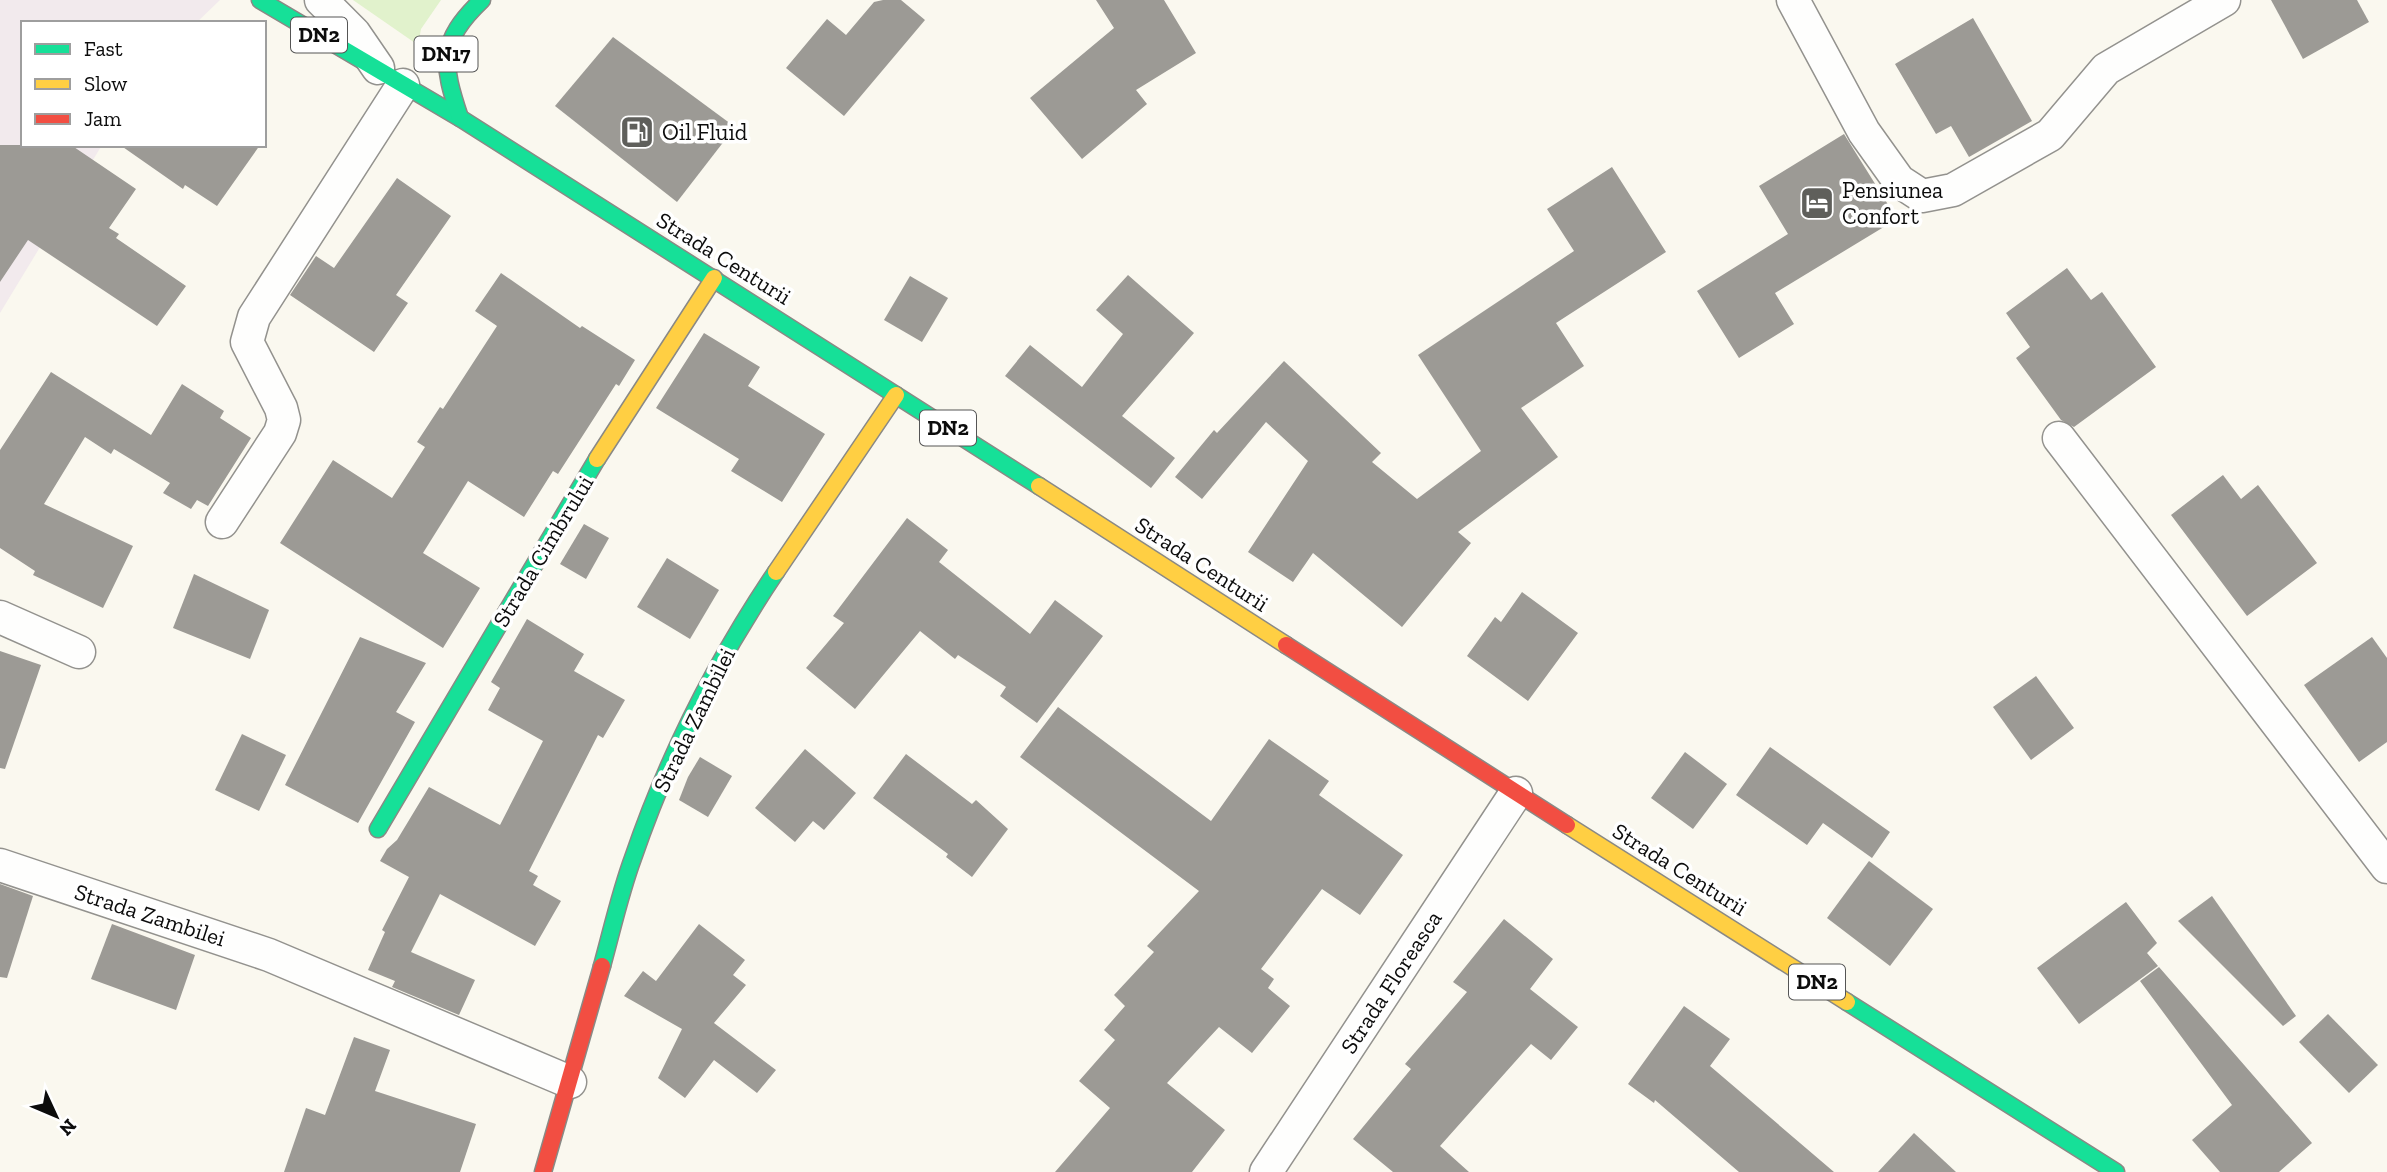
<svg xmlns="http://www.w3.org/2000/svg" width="2387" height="1172" font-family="'Zilla Slab',serif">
	<rect width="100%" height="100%" fill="#faf8ef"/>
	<path fill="#f2eaed" d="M0,0H220L196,23H23V145H102L0,313Z"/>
	<path fill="#e1f2cc" d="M353,0H441L421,29L418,45Z"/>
	<g fill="#9c9a95">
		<path d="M883,0H901L925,20L844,116L786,68L827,19L846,35L874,2Z"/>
		<path d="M1096,0H1164L1196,53L1136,90L1147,104L1082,159L1030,98L1114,28Z"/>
		<path d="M2271,0H2357L2369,22L2303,59Z"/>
		<path d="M1973,18L2032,121L1969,157L1951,126L1936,134L1895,64Z"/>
		<path d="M613,37L735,127L677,202L555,106Z"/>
		<path d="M1844,134L1897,219L1775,293L1794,324L1739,358L1697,291L1788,234L1759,186Z"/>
		<path d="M0,145H71L136,189L109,228L119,234L116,238L186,286L157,326L28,240L0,282Z"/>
		<path d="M120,145H260L217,206L185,185L183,189Z"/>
		<path d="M1612,167L1666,252L1556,323L1584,366L1521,408L1558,457L1458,532L1471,543L1402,627L1313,553L1293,582L1248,552L1308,461L1266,422L1202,499L1175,477L1214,430L1217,433L1284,361L1381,453L1372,462L1417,499L1481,451L1418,355L1574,251L1547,209Z"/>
		<path d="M397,178L451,216L396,295L408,303L374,352L290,295L316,256L334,268Z"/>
		<path d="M2067,268L2091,300L2102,292L2156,367L2074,427L2061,420L2016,358L2030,347L2006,313Z"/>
		<path d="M501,273L580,328L582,326L635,360L619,386L616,384L558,474L553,471L524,517L468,481L423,553L480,588L443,648L280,543L333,460L392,498L425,447L417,442L440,407L443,409L497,326L475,311Z"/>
		<path d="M1128,275L1194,333L1122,416L1175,458L1151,488L1005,376L1030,345L1082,387L1123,334L1096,310Z"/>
		<path d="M910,276L948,298L922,342L884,320Z"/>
		<path d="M704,333L760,367L748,386L825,434L782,502L731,471L739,459L656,408Z"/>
		<path d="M51,372L151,435L182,384L224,411L220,418L251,438L208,506L197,500L191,509L163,493L170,483L114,449L111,454L85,437L44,504L133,546L103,608L33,575L35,571L0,548V450Z"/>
		<path d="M2223,475L2241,499L2258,485L2317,563L2247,616L2171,515Z"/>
		<path d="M907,518L948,550L939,562L1030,634L1055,600L1103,636L1037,723L1000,696L1006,687L958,655L955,659L920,631L855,709L806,668L844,623L833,616Z"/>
		<path d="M584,524L609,538L586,579L560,564Z"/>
		<path d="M667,558L719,590L690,639L637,607Z"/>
		<path d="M194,574L269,610L250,659L173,628Z"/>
		<path d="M1522,592L1578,633L1528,701L1467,656L1495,617L1501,622Z"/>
		<path d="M527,619L584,654L574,671L625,700L603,738L598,735L529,871L538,876L533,885L561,901L535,946L440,894L411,952L475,980L459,1015L392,987L395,981L368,970L385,932L382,930L409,877L380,861L387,849L397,840L429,787L500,825L543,741L488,710L500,688L491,682Z"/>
		<path d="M360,637L426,663L396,712L415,722L358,823L285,785Z"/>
		<path d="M2372,637L2387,658V742L2359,762L2304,685Z"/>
		<path d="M0,651L41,665L5,769L0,768Z"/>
		<path d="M2036,676L2074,728L2031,760L1993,707Z"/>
		<path d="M1058,707L1211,821L1269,739L1329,781L1319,795L1403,855L1360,915L1322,889L1261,969L1274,979L1268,988L1290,1006L1252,1053L1219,1027L1167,1083L1225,1130L1192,1172H1055L1110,1108L1079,1081L1115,1040L1104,1030L1125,1006L1114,995L1154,952L1147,946L1199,891L1020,757Z"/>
		<path d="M242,734L286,755L259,811L215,790Z"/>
		<path d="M1770,747L1890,832L1872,858L1823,823L1807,845L1736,795Z"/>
		<path d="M805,749L856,793L824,830L813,821L795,842L755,808Z"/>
		<path d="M1685,752L1727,784L1693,829L1651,798Z"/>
		<path d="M906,754L972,804L976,800L1008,829L972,877L946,857L948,854L873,798Z"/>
		<path d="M700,757L732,776L708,817L679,800L688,777Z"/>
		<path d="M1869,861L1933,909L1890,966L1827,918Z"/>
		<path d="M0,884L33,896L7,978L0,977Z"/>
		<path d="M2212,896L2296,1016L2283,1026L2178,921Z"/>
		<path d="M2126,902L2157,943L2147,953L2158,966L2079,1024L2037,968Z"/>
		<path d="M1504,919L1553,959L1530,989L1578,1027L1551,1060L1531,1044L1440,1146L1469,1172H1393L1353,1139L1411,1069L1405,1064L1467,992L1453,982Z"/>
		<path d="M112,924L195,955L176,1010L91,979Z"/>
		<path d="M699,924L745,960L733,975L746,985L714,1023L776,1070L757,1093L714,1060L685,1098L658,1078L682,1029L624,996L643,971L656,981Z"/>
		<path d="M2159,967L2312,1143L2279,1172H2220L2192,1140L2232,1105L2140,981Z"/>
		<path d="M1684,1006L1730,1039L1710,1066L1834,1172H1739L1655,1100L1654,1103L1628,1084Z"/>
		<path d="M2328,1014L2378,1065L2349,1093L2299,1042Z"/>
		<path d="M354,1037L390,1050L375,1091L476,1124L460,1172H284L306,1108L325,1115Z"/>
		<path d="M1914,1133L1956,1172H1878Z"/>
	</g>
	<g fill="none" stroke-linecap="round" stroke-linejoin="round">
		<g stroke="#93928e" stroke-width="35">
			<g id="street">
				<path d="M321,0L354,33L378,68"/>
				<path d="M1793,0L1864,132L1899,181L1922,196L1953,190L2050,135L2106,69L2224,0"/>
				<path d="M2059,438L2387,867"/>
				<path d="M222,522L280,433L284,420L281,408L247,342L254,317L403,85"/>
				<path d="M0,617L79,652"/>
				<path d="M0,865L269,955L570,1082"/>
				<path d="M1266,1172L1516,793"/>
			</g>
		</g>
		<g stroke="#8a8985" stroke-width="19">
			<g id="fast">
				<path d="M260,0L460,118L1039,486"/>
				<path d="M460,118C442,64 438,42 482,0"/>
				<path d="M378,829L597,459"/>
				<path d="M602,966C612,930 620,893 633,858C668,756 716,661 776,572"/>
				<path d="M1847,1002L2116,1172"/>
			</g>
		</g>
		<g stroke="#8a8985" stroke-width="19">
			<g id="slow">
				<path d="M597,459L714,278"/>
				<path d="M1039,486L1286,645"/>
				<path d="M776,572L896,395"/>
				<path d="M1567,825L1847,1002"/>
			</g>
		</g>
		<g stroke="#8a8985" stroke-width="19">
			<g id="jam">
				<path d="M1286,645L1567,825"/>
				<path d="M543,1172L602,966"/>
			</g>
		</g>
		<use href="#street" stroke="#fefefd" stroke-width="32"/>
		<use href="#fast" stroke="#16e098" stroke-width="16"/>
		<use href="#slow" stroke="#ffcf43" stroke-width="16"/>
		<use href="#jam" stroke="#f24e42" stroke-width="16"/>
	</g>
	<defs>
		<g id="fuel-square" transform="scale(1.75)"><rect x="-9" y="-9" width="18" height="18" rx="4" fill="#5f5f5b" stroke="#fff"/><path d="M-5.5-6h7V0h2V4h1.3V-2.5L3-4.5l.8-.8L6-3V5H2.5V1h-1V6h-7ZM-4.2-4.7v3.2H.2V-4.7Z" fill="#fff"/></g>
		<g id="hotel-square" transform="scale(1.75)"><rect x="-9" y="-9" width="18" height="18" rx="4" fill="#5f5f5b" stroke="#fff"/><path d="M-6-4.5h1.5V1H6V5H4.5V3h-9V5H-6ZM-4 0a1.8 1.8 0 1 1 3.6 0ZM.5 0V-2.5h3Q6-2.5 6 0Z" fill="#fff"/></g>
	</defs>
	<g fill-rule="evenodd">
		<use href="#fuel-square" x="637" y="132"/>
		<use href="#hotel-square" x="1817" y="203"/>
	</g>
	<g text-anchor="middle" stroke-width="7" stroke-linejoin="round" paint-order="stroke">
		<g fill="#fff" stroke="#555" stroke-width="2">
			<rect x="291" y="17.5" width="56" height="35" rx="5"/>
			<rect x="414.5" y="36.5" width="63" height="35" rx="5"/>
			<rect x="920" y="410.5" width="56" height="35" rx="5"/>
			<rect x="1789" y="964.5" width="56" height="35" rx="5"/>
		</g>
		<g font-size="21" font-weight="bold" fill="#0c0c0c">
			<text x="319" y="42">DN2</text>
			<text x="446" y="61">DN17</text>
			<text x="948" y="435">DN2</text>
			<text x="1817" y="989">DN2</text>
		</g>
		<g font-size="23" fill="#0c0c0c" stroke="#fff" text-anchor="start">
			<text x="662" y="140">Oil Fluid</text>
			<text x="1842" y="198">Pensiunea<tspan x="1842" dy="26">Confort</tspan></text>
		</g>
		<g font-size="23" fill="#0c0c0c" stroke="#fff">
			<text transform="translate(724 258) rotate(32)" y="8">Strada Centurii</text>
			<text transform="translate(543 551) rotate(-59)" y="8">Strada Cimbrului</text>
			<text transform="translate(1202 564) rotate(33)" y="8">Strada Centurii</text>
			<text transform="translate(694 720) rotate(-64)" y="8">Strada Zambilei</text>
			<text transform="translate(1680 869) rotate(32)" y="8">Strada Centurii</text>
			<text transform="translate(150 915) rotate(18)" y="8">Strada Zambilei</text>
			<text transform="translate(1391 982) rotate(-57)" y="8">Strada Floreasca</text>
		</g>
	</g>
	<rect x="21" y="21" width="245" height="126" fill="#ffffff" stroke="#9e9e9e" stroke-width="2"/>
	<rect x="35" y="44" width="35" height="10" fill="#16e098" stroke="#9e9e9e" stroke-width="2"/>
	<text x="84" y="56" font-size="21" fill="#0c0c0c">Fast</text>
	<rect x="35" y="79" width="35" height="10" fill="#ffcf43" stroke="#9e9e9e" stroke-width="2"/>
	<text x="84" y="91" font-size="21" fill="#0c0c0c">Slow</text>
	<rect x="35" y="114" width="35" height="10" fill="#f24e42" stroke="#9e9e9e" stroke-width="2"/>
	<text x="84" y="126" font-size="21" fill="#0c0c0c">Jam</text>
	<g transform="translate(56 1116) rotate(134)" stroke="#ffffff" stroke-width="5" paint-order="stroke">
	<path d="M0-5L12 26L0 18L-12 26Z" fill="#0c0c0c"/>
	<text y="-10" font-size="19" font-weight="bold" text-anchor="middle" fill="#0c0c0c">N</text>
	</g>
</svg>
